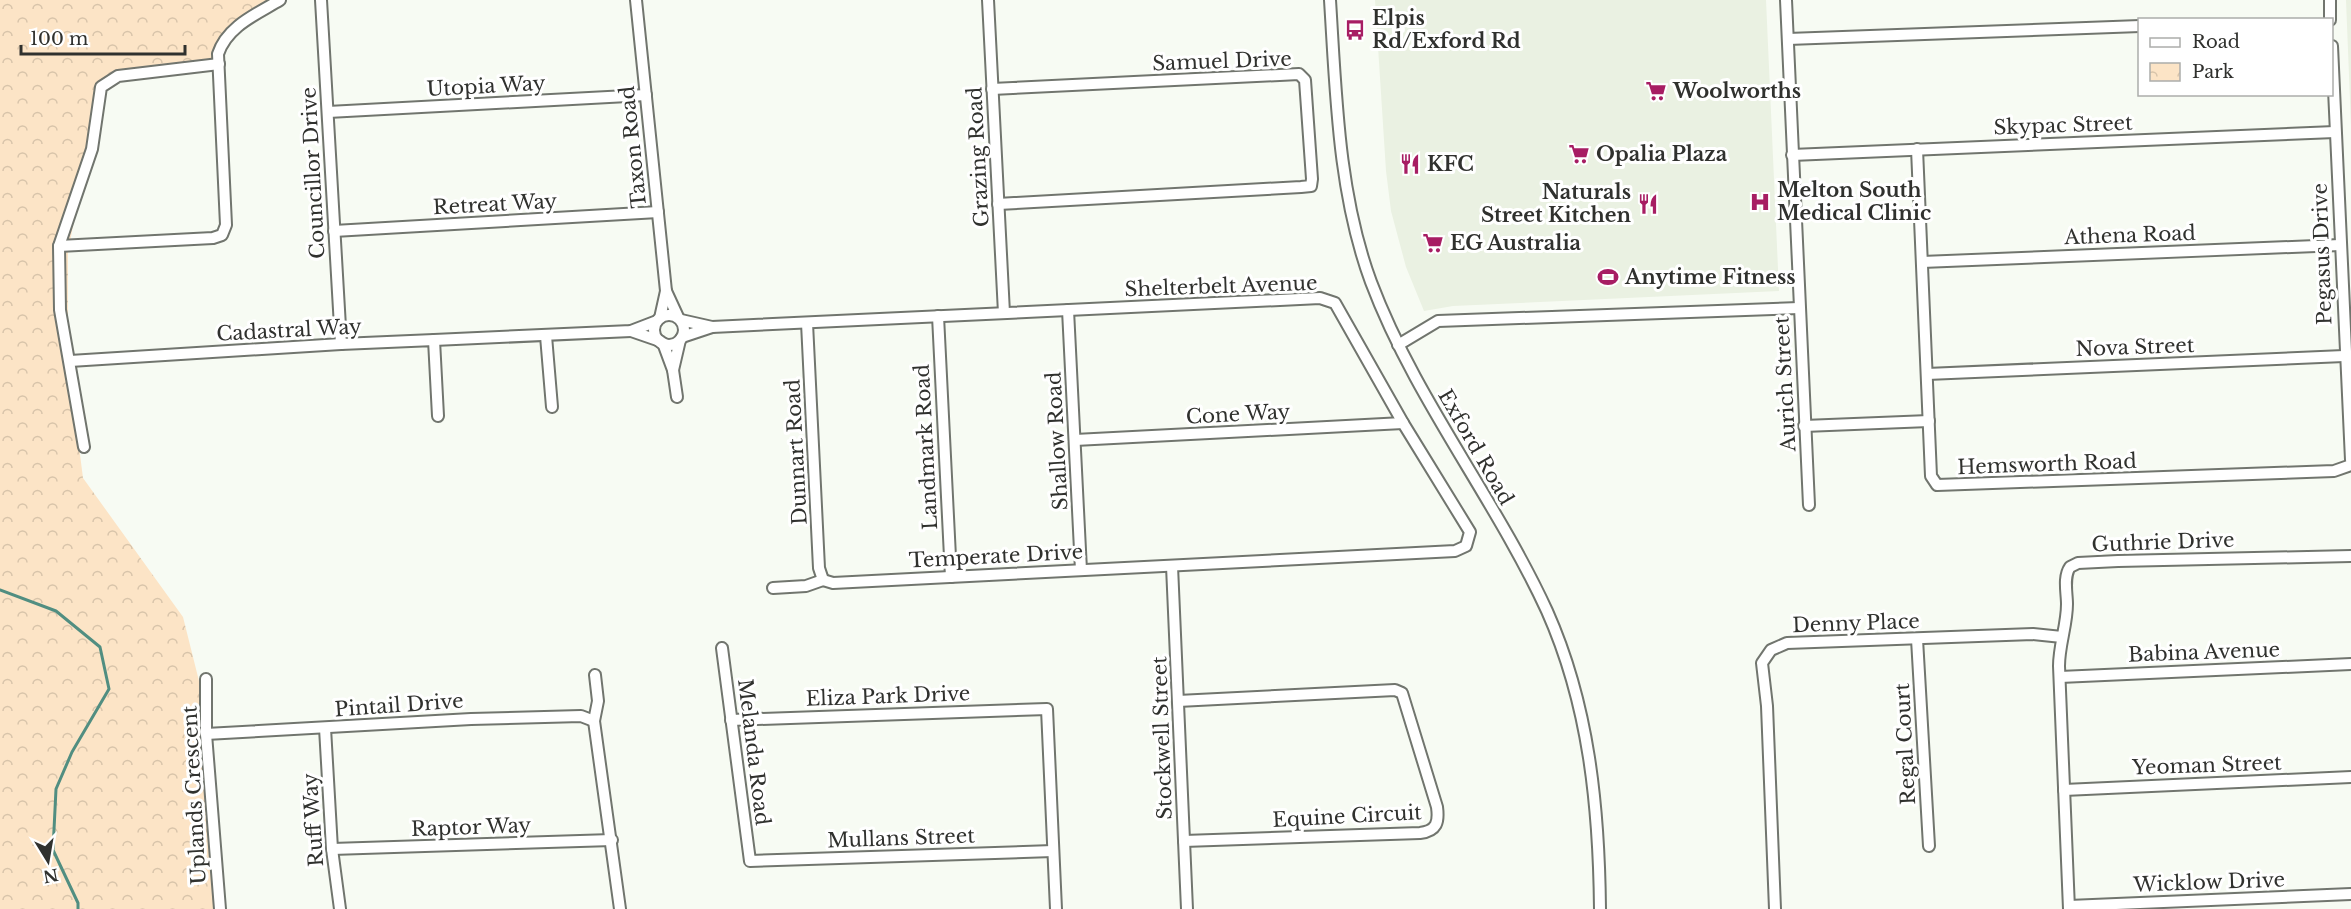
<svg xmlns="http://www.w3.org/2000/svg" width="2351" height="909" font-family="'Libre Baskerville',serif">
	<defs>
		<pattern id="park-crowns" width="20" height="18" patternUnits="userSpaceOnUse" patternTransform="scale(1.5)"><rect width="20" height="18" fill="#fce4c6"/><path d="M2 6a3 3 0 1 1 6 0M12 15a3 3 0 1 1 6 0" fill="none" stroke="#d8c4aa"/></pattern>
	</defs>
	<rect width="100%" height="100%" fill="#f7fbf3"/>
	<g fill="#eaf1e2">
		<path d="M1375,0H1766L1779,291L1453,306L1424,311L1406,267L1391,211L1386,171Z"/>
		<path d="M2346,0H2351V126Z"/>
	</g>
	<path fill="url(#park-crowns)" d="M0,0H274L234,24L216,62L97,85L88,148L68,252V360L83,478L183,617L199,681L200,738L214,909H0Z"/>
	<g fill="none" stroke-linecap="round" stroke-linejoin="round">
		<path stroke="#518e81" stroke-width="3" d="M0,590L56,611L100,647L109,689L72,752L56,789L53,850L78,903V909"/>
		<g stroke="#71756e" stroke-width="14">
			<g id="minor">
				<path d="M321,0L341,344"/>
				<path d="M636,0L666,291L660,318"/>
				<path d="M988,0L1004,313"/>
				<path d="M1330,0C1336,94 1338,193 1371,282C1415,399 1495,498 1547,611C1589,705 1599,807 1600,909"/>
				<path d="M1786,0L1809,505"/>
				<path d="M2330,0V20"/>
				<path d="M1788,39L2140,26"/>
				<path d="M2332,46L2351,460"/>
				<path d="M992,89L1299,74L1305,80L1312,179L1311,186L1301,187L998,204"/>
				<path d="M328,112L646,95"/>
				<path d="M1917,149L1931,476L1937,485L2334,471L2351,465"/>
				<path d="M1792,155L2335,132"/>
				<path d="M334,231L658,212"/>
				<path d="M59,246L213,238L222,235L226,225L218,54C227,26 257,14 280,0"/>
				<path d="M1922,262L2340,245"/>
				<path d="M666,291L678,317"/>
				<path d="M1068,310L1081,570"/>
				<circle cx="669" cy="330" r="15"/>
				<path d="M938,316L951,577"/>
				<path d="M681,320L712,327"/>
				<path d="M807,323L819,568L823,580"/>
				<path d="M631,331L660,341"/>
				<path d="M546,336L552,407"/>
				<path d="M682,337L712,327L1320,298L1335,303L1403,423L1470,532L1466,546L1455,551L833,583L823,580"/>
				<path d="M434,340L631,331L657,321"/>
				<path d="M663,343L673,370L677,397"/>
				<path d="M1398,345L1438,321L1799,308"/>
				<path d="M70,361L341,344L434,340L438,416"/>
				<path d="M673,370L680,340"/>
				<path d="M1927,374L2344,356"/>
				<path d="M1804,426L1929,421"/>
				<path d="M1075,440L1403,423"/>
				<path d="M84,447L60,310L59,246L92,149L101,87L118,76L219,64"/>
				<path d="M1172,566L1187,909"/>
				<path d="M773,588L806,586L823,580"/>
				<path d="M1917,639L1929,846"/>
				<path d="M722,648L750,861L1053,851"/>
				<path d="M595,675L598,701L594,721L620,909"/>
				<path d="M2060,677L2351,664"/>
				<path d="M206,679V734L220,909"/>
				<path d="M1178,701L1395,690L1402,693L1437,807C1439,822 1437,831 1420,833L1184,841"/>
				<path d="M731,720L1047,709L1056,909"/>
				<path d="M325,728L332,849L340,909"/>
				<path d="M206,734L471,719L581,716L594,721"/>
				<path d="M2064,790L2351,777"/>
				<path d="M332,849L612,840"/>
				<path d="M2069,906L2351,894"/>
				<path d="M1775,909L1767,706L1762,663L1771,650L1787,643L2033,634L2062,637"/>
				<path d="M2069,909L2059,666C2059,645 2067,625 2067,604C2067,593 2063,577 2070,567L2078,563L2118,561L2351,556"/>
			</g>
		</g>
		<use href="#minor" stroke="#fff" stroke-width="10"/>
	</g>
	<defs>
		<g id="bus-bare" transform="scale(1.62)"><path d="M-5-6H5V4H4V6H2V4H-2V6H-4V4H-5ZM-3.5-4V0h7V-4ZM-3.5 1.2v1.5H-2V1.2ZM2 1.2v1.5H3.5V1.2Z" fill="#a71d63" stroke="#fff" stroke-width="2.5" paint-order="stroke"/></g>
		<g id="supermarket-bare" transform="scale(1.62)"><path d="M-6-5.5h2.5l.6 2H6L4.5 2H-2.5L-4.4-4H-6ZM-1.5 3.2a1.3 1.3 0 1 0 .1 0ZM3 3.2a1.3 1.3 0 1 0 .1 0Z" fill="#a71d63" stroke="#fff" stroke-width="2.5" paint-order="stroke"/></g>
		<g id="restaurant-bare" transform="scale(1.62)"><path d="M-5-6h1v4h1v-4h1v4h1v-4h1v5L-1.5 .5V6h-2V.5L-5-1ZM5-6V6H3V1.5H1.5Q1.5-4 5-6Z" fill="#a71d63" stroke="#fff" stroke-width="2.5" paint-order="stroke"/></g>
		<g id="hospital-bare" transform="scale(1.62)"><path d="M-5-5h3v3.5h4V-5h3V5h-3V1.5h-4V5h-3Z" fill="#a71d63" stroke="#fff" stroke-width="2.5" paint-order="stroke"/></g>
		<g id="stadium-bare" transform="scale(1.62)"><path d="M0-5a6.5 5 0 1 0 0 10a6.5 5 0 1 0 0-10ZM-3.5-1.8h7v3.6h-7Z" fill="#a71d63" stroke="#fff" stroke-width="2.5" paint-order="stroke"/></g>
	</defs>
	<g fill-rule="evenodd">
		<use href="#bus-bare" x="1355" y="30"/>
		<use href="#supermarket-bare" x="1656" y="91"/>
		<use href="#supermarket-bare" x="1579" y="154"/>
		<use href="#restaurant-bare" x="1410" y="164"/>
		<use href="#hospital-bare" x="1760" y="202"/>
		<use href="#restaurant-bare" x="1648" y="204"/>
		<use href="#supermarket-bare" x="1433" y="243"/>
		<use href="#stadium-bare" x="1608" y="277"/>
	</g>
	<g text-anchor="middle" stroke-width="6" stroke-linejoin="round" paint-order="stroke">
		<g font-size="20" font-weight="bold" fill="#30312e" stroke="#fff" text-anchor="start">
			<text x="1372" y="25">Elpis<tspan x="1372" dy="23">Rd/Exford Rd</tspan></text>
			<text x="1673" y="98">Woolworths</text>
			<text x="1596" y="161">Opalia Plaza</text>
			<text x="1427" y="171">KFC</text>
			<text x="1777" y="197">Melton South<tspan x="1777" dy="23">Medical Clinic</tspan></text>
			<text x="1631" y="199" text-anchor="end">Naturals<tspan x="1631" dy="23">Street Kitchen</tspan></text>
			<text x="1450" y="250">EG Australia</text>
			<text x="1625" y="284">Anytime Fitness</text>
		</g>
		<g font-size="20" fill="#30312e" stroke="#fff">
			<text transform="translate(1222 61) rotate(-2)" y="7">Samuel Drive</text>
			<text transform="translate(486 86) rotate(-3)" y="7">Utopia Way</text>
			<text transform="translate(2063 125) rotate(-2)" y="7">Skypac Street</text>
			<text transform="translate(633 147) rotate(-96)" y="7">Taxon Road</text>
			<text transform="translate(978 157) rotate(-93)" y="7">Grazing Road</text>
			<text transform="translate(313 173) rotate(-93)" y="7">Councillor Drive</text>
			<text transform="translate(495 204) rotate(-3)" y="7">Retreat Way</text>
			<text transform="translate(2130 235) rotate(-2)" y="7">Athena Road</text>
			<text transform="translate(2322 254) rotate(-92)" y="7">Pegasus Drive</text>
			<text transform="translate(1221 286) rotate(-2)" y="7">Shelterbelt Avenue</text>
			<text transform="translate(289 330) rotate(-3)" y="7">Cadastral Way</text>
			<text transform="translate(2135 347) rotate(-2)" y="7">Nova Street</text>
			<text transform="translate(1785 384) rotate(-93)" y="7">Aurich Street</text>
			<text transform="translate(1238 414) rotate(-3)" y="7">Cone Way</text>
			<text transform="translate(1057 441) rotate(-93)" y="7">Shallow Road</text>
			<text transform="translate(926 447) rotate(-93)" y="7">Landmark Road</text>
			<text transform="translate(1476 447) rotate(60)" y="7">Exford Road</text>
			<text transform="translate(796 452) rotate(-93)" y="7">Dunnart Road</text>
			<text transform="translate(2047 464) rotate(-2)" y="7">Hemsworth Road</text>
			<text transform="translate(2163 542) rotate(-2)" y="7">Guthrie Drive</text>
			<text transform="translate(996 556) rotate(-3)" y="7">Temperate Drive</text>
			<text transform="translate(1856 623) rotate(-2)" y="7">Denny Place</text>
			<text transform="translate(2204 652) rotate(-2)" y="7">Babina Avenue</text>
			<text transform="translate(888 696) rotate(-2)" y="7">Eliza Park Drive</text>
			<text transform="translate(399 705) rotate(-4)" y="7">Pintail Drive</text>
			<text transform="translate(1162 738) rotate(-92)" y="7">Stockwell Street</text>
			<text transform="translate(1905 744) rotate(-93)" y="7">Regal Court</text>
			<text transform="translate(754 752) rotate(83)" y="7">Melanda Road</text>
			<text transform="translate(2207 765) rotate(-2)" y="7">Yeoman Street</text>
			<text transform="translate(194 795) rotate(-93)" y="7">Uplands Crescent</text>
			<text transform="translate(1347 816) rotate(-3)" y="7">Equine Circuit</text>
			<text transform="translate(313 820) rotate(-94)" y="7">Ruff Way</text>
			<text transform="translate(471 827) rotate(-2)" y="7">Raptor Way</text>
			<text transform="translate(901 838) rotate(-2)" y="7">Mullans Street</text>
			<text transform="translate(2209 882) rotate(-2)" y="7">Wicklow Drive</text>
		</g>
	</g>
	<rect x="2138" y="18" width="195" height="78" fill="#ffffff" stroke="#acadab" stroke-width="1.5"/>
	<rect x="2150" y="38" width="30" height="9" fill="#ffffff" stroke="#acadab" stroke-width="1.5"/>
	<text x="2192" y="48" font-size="18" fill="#30312e">Road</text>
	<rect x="2150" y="63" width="30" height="18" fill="url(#park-crowns)" stroke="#acadab" stroke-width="1.5"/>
	<text x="2192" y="78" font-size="18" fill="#30312e">Park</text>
	<g transform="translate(48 861) rotate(169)" stroke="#ffffff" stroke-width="4.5" paint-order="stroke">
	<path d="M0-4.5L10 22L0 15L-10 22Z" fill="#30312e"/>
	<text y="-9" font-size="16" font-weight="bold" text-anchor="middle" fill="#30312e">N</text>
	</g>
	<path d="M21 45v9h164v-9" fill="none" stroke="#30312e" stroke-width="3"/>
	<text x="30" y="45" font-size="18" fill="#30312e" stroke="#ffffff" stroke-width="4.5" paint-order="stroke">100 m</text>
</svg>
